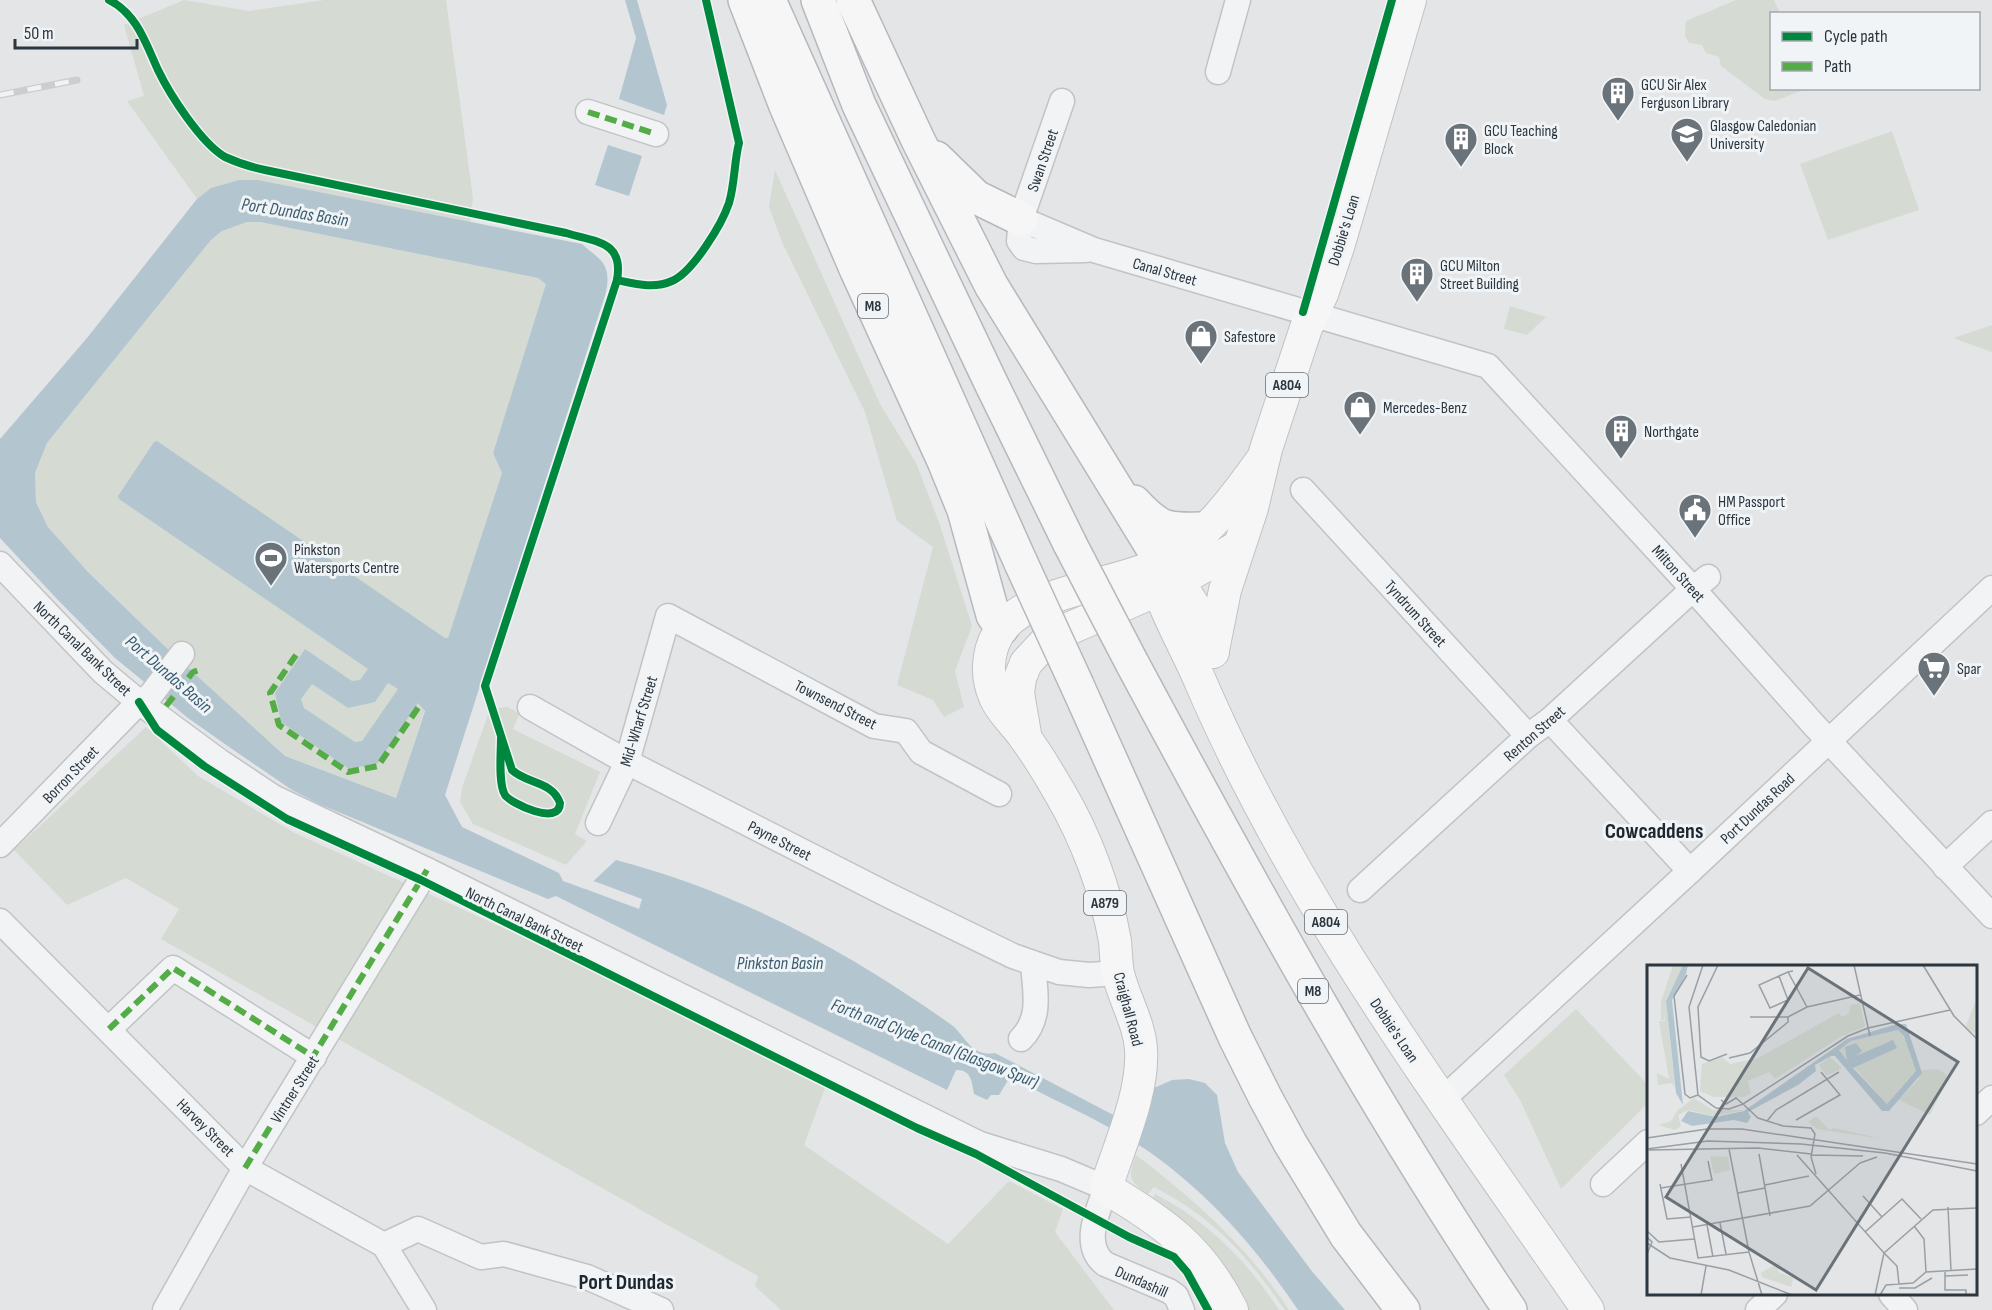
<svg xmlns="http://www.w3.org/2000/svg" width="1992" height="1310" font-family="'Sofia Sans Condensed',sans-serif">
	<rect width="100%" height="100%" fill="#e3e5e7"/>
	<g fill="#d5dbd3">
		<path d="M184,0L249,11L324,0H446L473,198L470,222L258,180C234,180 216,184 197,199L127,101L144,96L124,25Z"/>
		<path d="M1736,0H1774L1780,13L1772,14V88L1806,89L1775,101L1765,99L1721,66L1719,57L1706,53L1702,45L1689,43L1685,36L1686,21Z"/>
		<path d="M1892,131L1919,210L1828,240L1800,164Z"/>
		<path d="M775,170L880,404L916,463L940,525L972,626L955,671L964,707L944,717L933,700L897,685L933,547L897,521L865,412L782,242L769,207Z"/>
		<path d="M247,222H260L538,278L547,284L493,453L502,473L396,798L285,756L173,654L88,572L48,527L36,501L35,473L47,443L211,240L222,231Z"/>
		<path d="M1510,306L1546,317L1527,335L1504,329Z"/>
		<path d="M1992,325V352L1953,338Z"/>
		<path d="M507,707L520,713L513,729L600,772L575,834L587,841L566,865L473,824L460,802L462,788L490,709Z"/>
		<path d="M146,727L198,776L295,833L552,950L825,1088L804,1145L948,1244L1009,1181L1063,1209L1055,1232L1114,1310H781L755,1286L758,1276L161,939L179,909L126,878L67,905L14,850Z"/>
		<path d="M1576,1009L1648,1085V1103L1561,1189L1520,1100L1504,1075Z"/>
		<path d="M1136,1155C1195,1200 1248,1247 1289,1310H1285C1247,1255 1214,1218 1154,1187L1148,1194C1128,1181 1128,1177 1136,1155Z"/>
		<path d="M1155,1194C1208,1221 1247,1261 1279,1310H1248C1225,1260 1196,1231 1153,1198Z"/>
	</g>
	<g fill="#b3c6d0" fill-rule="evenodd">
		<path d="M625,0H637L667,105L664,115L619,99L636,38Z"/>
		<path d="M608,145L642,156L629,196L595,185Z"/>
		<path d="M239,180H258L582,244C588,250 598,256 603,263C613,278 604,299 599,314L445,795L462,827L559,873L563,881L585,889L616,860C739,892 851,953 953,1026C967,1039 972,1057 995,1053L1142,1130L1154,1088L1172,1080L1189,1079L1205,1083L1217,1095L1225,1143L1238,1172L1311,1270L1345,1310H1298C1258,1250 1210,1195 1151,1153C1110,1124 1055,1101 1010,1077L999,1095H991L987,1100L974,1094C972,1082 971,1069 956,1070L947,1090L556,896L548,899L319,804L292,790L232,749L188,718L115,658L57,599L0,538V439L87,338L197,199L211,188ZM247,222H260L538,278L546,284L493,453L502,473L448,638H445L157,441L154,442L118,496L119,499L368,669L360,680L352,681L305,649L275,693L281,722L349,769L378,763L418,703L425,711L396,798L285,756L173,654L88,572L48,527L36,502L35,473L47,443L211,240L222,231ZM388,683L398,689L362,741L355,742L304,708L301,699L312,684L348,708L375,702Z"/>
	</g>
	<path fill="#e3e5e7" d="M591,880L642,899L639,909L580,887V884L585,886Z"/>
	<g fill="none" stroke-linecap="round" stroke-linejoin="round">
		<g stroke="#c1c3c5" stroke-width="27">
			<g id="minor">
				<path d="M1218,72L1238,0"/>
				<path d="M1062,101L1021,219L1019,241L1024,248L1036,251L1086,250"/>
				<path d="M588,112L656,134"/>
				<path d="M1021,219L1094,250L1488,366L1693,589L1813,724L1992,916"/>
				<path d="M1303,490L1528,736"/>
				<path d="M0,564L103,672L139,702L219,761L273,797L427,870L980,1144L1061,1169L1106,1188C1098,1211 1081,1245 1105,1264L1169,1291L1176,1296L1182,1310"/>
				<path d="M530,707L627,762L888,895L1013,956L1059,972L1089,975L1118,973"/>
				<path d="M1550,720L1690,871"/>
				<path d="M598,823L627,762L668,616L874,726L906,731L921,752L999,794"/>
				<path d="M0,845L139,702L150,696L182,654"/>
				<path d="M1945,867L1992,823"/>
				<path d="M1360,890L1528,736L1550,720L1693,589L1708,577"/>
				<path d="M0,921L245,1168L384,1245L424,1310"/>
				<path d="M109,1029L173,968L314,1057"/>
				<path d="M1021,1039C1042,1018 1035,991 1033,964"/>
				<path d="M1442,1100L1690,871L1992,588"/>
				<path d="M1976,1113L1992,1098"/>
				<path d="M1603,1184L1648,1142"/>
				<path d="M384,1245L418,1229L481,1257L504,1254L587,1277L661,1310"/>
				<path d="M1891,1294L1905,1310"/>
				<path d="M165,1310L245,1168L427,870"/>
				<path d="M1758,1310L1775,1294"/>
			</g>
		</g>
		<g stroke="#bfc2c4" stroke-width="34">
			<g id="major">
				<path d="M1164,566C1186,589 1205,621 1213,652"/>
				<path d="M1152,567C1162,608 1185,645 1201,683C1299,910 1449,1108 1588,1310"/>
				<path d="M1213,650L1225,590L1252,508L1266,449L1306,328L1322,294L1338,247L1410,0"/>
				<path d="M1025,734L1018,693L1020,678L1026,663L1050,637L1178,581L1238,547"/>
				<path d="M1232,1310C1201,1248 1163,1222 1106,1188C1119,1146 1144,1093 1141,1049C1139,1022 1124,999 1118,973C1116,963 1116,951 1115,941C1106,891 1086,837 1060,793C1049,774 1038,755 1025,738C1016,724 1001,712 995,697C986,677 987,653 998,634C1023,590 1118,586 1161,563C1205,540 1236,496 1264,457"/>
			</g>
		</g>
		<g stroke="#b5b8bc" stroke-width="36">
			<g id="highway">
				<path d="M745,0L786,106L857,271L944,461L964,510L993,615L1002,628"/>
				<path d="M769,0L1021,563"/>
				<path d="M818,0L859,105L991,383L1070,544"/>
				<path d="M853,0L918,140L991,285L1162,563"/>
				<path d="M936,158L976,197L1021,219"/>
				<path d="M1134,502C1161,531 1167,530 1205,529"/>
				<path d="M1132,663C1250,883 1370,1102 1510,1310"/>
				<path d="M1077,685L1235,1037L1265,1097L1290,1143L1346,1235L1403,1310"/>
			</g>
		</g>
		<use href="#minor" stroke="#f2f3f4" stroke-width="24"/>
		<use href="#major" stroke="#f6f6f6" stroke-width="32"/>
		<use href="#highway" stroke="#f6f6f6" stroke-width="33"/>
		<g stroke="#cbcdcf" stroke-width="7">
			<path id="rail" d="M0,95L77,80"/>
		</g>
		<use href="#rail" stroke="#f1f4f6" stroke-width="4.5" stroke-dasharray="14" stroke-linecap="butt"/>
		<g stroke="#b5b8bc" stroke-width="36" stroke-linecap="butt">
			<g id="highway-bridge">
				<path d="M1070,544L1132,663"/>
				<path d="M1021,563L1077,685"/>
			</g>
		</g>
		<use href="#highway-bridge" stroke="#f6f6f6" stroke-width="33"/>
		<g stroke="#54ac46" stroke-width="6" stroke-dasharray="12 6" stroke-linecap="butt">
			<path d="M588,112L656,134"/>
			<path d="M296,655L270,693L279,725L348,772L378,766L420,705"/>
			<path d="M166,706L193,672L199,670"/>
			<path d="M109,1029L173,968L314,1057"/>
			<path d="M245,1168L427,870"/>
		</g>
		<g stroke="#f1f4f6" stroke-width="11">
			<g id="cycleway">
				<path d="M109,0C137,14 146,44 158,70C170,95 201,143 225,157C238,163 251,167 265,170L566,233C596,242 624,241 617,280L485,686L512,770C527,784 552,781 560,803C560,827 510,803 505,795C498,784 501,752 501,738"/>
				<path d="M617,280C636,284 654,289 672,281C693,272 722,224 729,203C735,183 734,162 739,143L706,0"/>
				<path d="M1303,312L1392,0"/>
				<path d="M139,702L157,730L204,766L287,819L421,880L917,1128L976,1154L1129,1237L1174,1257L1187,1272L1208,1310"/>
			</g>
		</g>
		<use href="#cycleway" stroke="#00873e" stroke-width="8"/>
	</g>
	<defs>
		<g id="building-pin" transform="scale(1.725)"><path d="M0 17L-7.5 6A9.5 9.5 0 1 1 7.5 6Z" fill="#6b737a" stroke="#f1f4f6"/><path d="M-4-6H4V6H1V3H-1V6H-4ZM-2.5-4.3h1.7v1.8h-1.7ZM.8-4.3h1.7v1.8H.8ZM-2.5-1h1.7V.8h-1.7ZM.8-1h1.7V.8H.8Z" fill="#fff"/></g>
		<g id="university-pin" transform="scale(1.725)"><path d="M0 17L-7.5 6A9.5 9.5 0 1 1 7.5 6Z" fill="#6b737a" stroke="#f1f4f6"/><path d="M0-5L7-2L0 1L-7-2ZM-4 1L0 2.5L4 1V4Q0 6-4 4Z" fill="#fff"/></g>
		<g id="shop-pin" transform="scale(1.725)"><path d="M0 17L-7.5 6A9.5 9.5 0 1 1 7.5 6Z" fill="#6b737a" stroke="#f1f4f6"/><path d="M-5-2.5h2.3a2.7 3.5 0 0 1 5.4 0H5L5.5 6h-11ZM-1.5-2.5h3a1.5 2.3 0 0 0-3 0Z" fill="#fff"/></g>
		<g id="civic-pin" transform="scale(1.725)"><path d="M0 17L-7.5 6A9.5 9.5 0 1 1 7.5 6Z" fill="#6b737a" stroke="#f1f4f6"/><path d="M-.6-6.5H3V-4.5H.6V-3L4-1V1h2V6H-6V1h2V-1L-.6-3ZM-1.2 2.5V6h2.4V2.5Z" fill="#fff"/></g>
		<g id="stadium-pin" transform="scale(1.725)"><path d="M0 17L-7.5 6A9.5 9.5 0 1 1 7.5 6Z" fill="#6b737a" stroke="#f1f4f6"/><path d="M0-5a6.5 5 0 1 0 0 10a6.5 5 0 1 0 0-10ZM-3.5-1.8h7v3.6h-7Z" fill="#fff"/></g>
		<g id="supermarket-pin" transform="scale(1.725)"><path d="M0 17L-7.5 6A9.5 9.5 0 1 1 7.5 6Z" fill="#6b737a" stroke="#f1f4f6"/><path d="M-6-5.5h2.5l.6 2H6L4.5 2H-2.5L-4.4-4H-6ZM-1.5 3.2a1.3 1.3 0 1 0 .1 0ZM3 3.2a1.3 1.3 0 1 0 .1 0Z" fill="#fff"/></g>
	</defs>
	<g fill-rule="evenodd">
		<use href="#building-pin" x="1618" y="93"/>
		<use href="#university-pin" x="1687" y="134"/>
		<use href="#building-pin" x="1461" y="139"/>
		<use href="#building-pin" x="1417" y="274"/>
		<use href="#shop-pin" x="1201" y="336"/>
		<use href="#shop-pin" x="1360" y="407"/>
		<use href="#building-pin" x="1621" y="431"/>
		<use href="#civic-pin" x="1695" y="510"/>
		<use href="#stadium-pin" x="271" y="558"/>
		<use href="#supermarket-pin" x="1934" y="668"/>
	</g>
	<g text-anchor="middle" stroke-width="6" stroke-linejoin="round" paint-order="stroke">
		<g fill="#f1f4f6" stroke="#666f76" stroke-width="1.5">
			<rect x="858" y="294" width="30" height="24" rx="4.5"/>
			<rect x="1266" y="373" width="42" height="24" rx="4.5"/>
			<rect x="1084" y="891" width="42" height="24" rx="4.5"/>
			<rect x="1305" y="910" width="42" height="24" rx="4.5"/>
			<rect x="1298" y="979" width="30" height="24" rx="4.5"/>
		</g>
		<g font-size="15" font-weight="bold" fill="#2b363f">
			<text x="873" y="311">M8</text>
			<text x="1287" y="390">A804</text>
			<text x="1105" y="908">A879</text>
			<text x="1326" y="927">A804</text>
			<text x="1313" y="996">M8</text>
		</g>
		<g font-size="16" fill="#2b363f" stroke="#f1f4f6" text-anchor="start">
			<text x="1641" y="90">GCU Sir Alex<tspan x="1641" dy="18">Ferguson Library</tspan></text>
			<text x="1710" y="131">Glasgow Caledonian<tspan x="1710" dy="18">University</tspan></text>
			<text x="1484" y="136">GCU Teaching<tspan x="1484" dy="18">Block</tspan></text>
			<text x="1440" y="271">GCU Milton<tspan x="1440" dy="18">Street Building</tspan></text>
			<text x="1224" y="342">Safestore</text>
			<text x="1383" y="413">Mercedes-Benz</text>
			<text x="1644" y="437">Northgate</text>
			<text x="1718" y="507">HM Passport<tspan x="1718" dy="18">Office</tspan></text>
			<text x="294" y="555">Pinkston<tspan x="294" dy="18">Watersports Centre</tspan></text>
			<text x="1957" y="674">Spar</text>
		</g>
		<g font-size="16" fill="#2b363f" stroke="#f1f4f6">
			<text transform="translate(1042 160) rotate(-71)" y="6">Swan Street</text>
			<text transform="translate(1343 230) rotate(-73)" y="6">Dobbie's Loan</text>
			<text transform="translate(1165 271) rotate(16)" y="6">Canal Street</text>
			<text transform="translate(1679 573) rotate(48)" y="6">Milton Street</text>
			<text transform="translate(1416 613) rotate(48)" y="6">Tyndrum Street</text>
			<text transform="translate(83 648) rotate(44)" y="6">North Canal Bank Street</text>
			<text transform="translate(836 704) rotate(27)" y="6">Townsend Street</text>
			<text transform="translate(638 721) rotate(-73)" y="6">Mid-Wharf Street</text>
			<text transform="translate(1534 733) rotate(-41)" y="6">Renton Street</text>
			<text transform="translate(70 774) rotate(-46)" y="6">Borron Street</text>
			<text transform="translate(1757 808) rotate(-43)" y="6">Port Dundas Road</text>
			<text transform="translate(780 840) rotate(27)" y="6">Payne Street</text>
			<text transform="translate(525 919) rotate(26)" y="6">North Canal Bank Street</text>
			<text transform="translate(1129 1009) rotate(75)" y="6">Craighall Road</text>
			<text transform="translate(1395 1030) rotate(56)" y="6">Dobbie's Loan</text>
			<text transform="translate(294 1089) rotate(-58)" y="6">Vintner Street</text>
			<text transform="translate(206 1127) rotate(45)" y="6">Harvey Street</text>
			<text transform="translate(1142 1281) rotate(24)" y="6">Dundashill</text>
		</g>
		<g font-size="18" font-style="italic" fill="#385b70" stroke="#f1f4f6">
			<text transform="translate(295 212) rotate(9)" y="6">Port Dundas Basin</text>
			<text transform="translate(169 674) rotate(41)" y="6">Port Dundas Basin</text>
			<text x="780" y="969">Pinkston Basin</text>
			<text transform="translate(935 1043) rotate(21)" y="6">Forth and Clyde Canal (Glasgow Spur)</text>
		</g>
		<g font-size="22" font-weight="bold" fill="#1d2730" stroke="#f1f4f6">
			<text x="1654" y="838">Cowcaddens</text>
			<text x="626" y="1289">Port Dundas</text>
		</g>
	</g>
	<g transform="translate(1647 965)">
		<rect width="330" height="330" fill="#e3e5e7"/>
		<path d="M26,0H36L19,35L28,123L25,118L11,120L10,108L22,114L12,56H18L20,76L17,48V55H14V37ZM330,33V70L318,63ZM213,38L218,62L195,71L128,114L122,107L101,116L104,128L97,132H67L53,126L55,99L75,92L83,99L111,93L192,48L194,52L202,49L203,40ZM251,65L257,71L269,106L240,139L192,85L204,76ZM183,92L195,103L180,111L172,100ZM291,104L300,110L298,119L283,150L252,135L272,114L274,105ZM47,133L66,145H98L66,151L41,145L31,150L34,161L28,165L12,160L24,156L31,145ZM169,151L182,165L187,163L236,174L170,164L161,157ZM63,191L81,192L83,205L67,209ZM133,297L131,307L146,313L144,322L115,312L114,308Z" fill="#d5dbd3"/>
		<path d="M36,0H41L39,9L25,35L36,140L29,128L19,36ZM250,59H259L275,108L242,146H235L188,91H184L168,100L169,106L151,120L101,147L104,152L100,158L87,155L45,161L34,156L41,146L69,152L97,146L200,74ZM251,65L257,71L269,106L240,139L206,103L250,83L246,75L209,91L215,86L209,78L198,82L200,95L192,85L204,76Z" fill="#b3c6d0" fill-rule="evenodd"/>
		<path fill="none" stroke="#999fa4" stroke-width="1.5" d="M56,0L42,42L51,130L69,143L82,144L96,139L111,153L136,161L164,163L168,169L164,192L169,209M71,0L51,42L54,92L62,96L80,89M207,0L223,71M276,0L307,51L330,74M141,7L160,42M40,10L27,31L38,129L43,133L51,130M132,11L141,35L123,43L112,20L132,11L141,7L146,6M103,52H141L160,42L213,30M82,93L103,88L141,57V52M74,135L79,139L89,133L96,139L201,71L221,63L303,45M149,155L193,130L174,107M120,156L129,145L192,107M0,173L60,164H95L330,199M0,184L61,176L154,179L238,188L330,206M82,184L102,287L115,330M2,185L111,183L164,189M112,189L123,251M150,190L237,288L286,245L330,243M164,190L216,191M213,198L230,192M34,199L51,293L102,287M13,219L20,254L44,252M118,220L162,211M14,223L65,215L61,196M91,228L118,223M216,231L235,252M301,242L304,306M73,258L79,289M60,260L66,292M267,261L277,274L279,307M46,262L163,241L213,198M0,266L12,277L47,274M218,267L255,234L274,254M0,272L5,277L0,289M0,278L23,293L82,305L145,330M298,306V325H319V330M298,311L321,310M252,323H268L285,313M54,330L59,301M228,330L237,288L250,301L252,319M233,330L239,320L266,318L279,307L330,304"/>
		<path fill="#6b737a" fill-opacity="0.15" stroke="#6b737a" stroke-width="3" d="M161,3L311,97L169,325L19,232Z"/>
		<rect width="330" height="330" fill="none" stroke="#2b363f" stroke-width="3"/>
	</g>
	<rect x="1770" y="12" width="210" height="78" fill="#f1f4f6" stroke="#a2a8ad" stroke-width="1.5"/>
	<rect x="1782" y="32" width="30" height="9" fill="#00873e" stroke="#a2a8ad" stroke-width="1.5"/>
	<text x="1824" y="42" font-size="18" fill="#2b363f">Cycle path</text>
	<rect x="1782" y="62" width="30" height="9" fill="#54ac46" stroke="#a2a8ad" stroke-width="1.5"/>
	<text x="1824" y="72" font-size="18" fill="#2b363f">Path</text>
	<path d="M15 39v9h122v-9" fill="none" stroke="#2b363f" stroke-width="3"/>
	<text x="24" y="39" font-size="18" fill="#2b363f" stroke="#f1f4f6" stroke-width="4.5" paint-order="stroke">50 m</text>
</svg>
